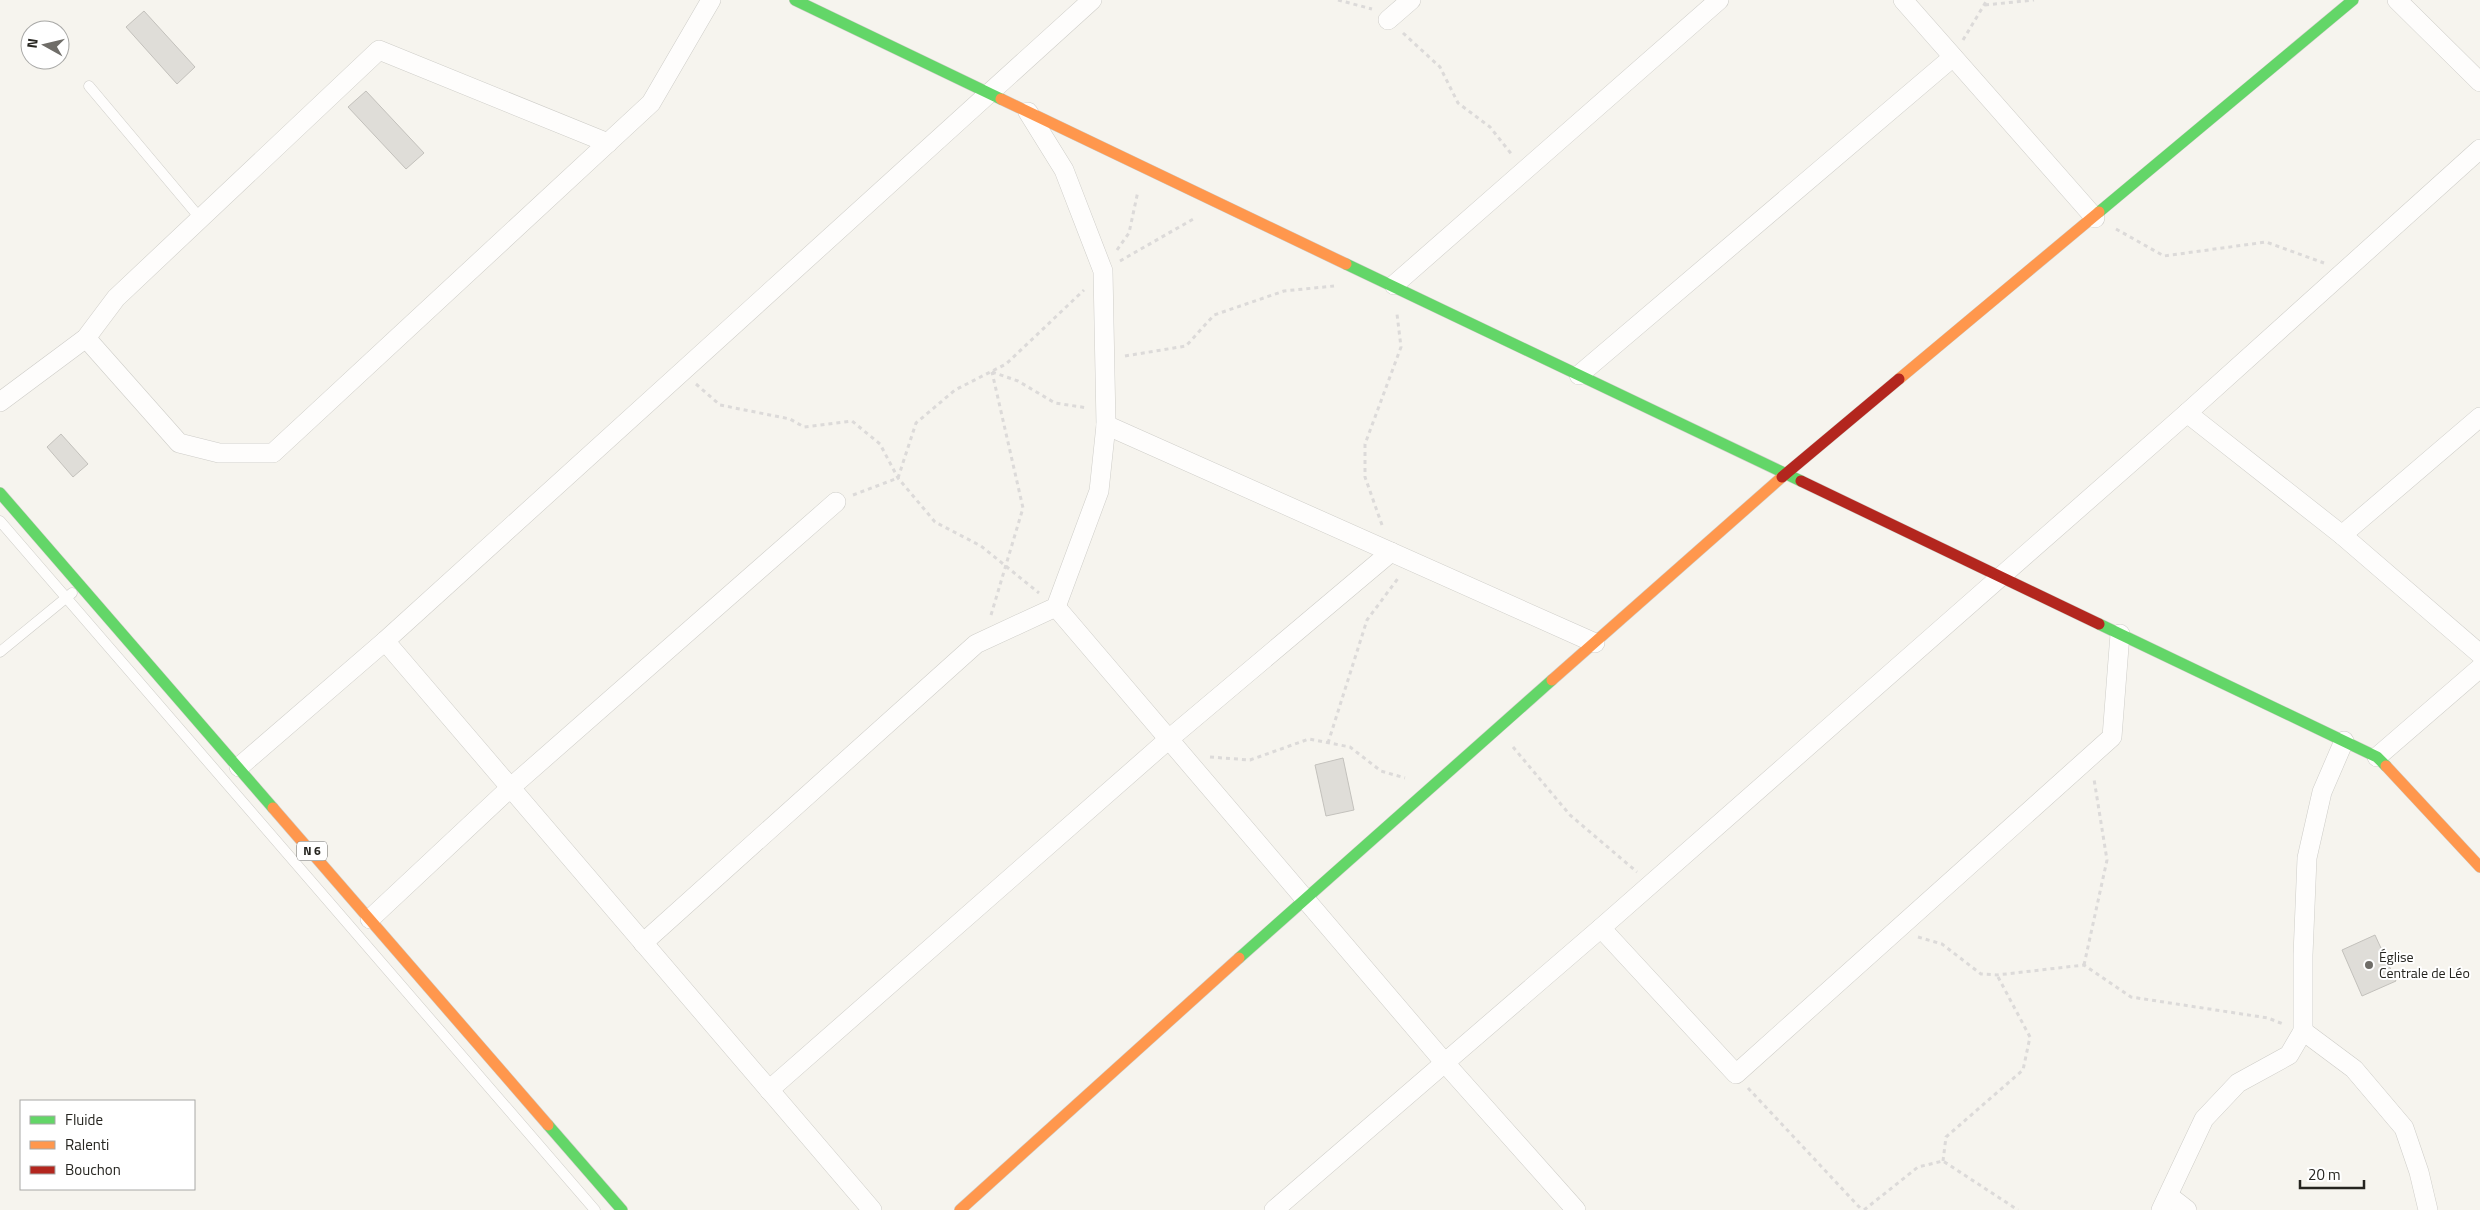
<svg xmlns="http://www.w3.org/2000/svg" width="2480" height="1210" font-family="'Titillium Web',sans-serif">
	<rect width="100%" height="100%" fill="#f6f4ee"/>
	<g fill="#dfddd8" stroke="#c3c1bc">
		<path d="M144,11L195,67L177,84L126,27Z"/>
		<path d="M366,91L424,153L406,169L348,107Z"/>
		<path d="M61,434L88,464L73,477L47,447Z"/>
		<path d="M1343,758L1354,810L1326,816L1315,765Z"/>
		<path d="M2375,935L2396,981L2362,996L2342,950Z"/>
	</g>
	<g fill="none" stroke-linecap="round" stroke-linejoin="round">
		<g stroke="#cecdc8" stroke-width="11">
			<g id="lane">
				<path d="M89,86L200,218"/>
				<path d="M0,521L595,1210"/>
				<path d="M0,652L72,593"/>
			</g>
		</g>
		<g stroke="#cecdc8" stroke-width="20">
			<g id="street">
				<path d="M1903,0L2095,218"/>
				<path d="M2397,0L2480,82"/>
				<path d="M1388,20L1411,0"/>
				<path d="M1394,285L1719,0"/>
				<path d="M86,338L179,443L219,453H273L651,103L711,0"/>
				<path d="M1579,375L1953,57"/>
				<path d="M0,402L86,338L116,298L379,50L608,143"/>
				<path d="M2187,413L2342,535L2480,654"/>
				<path d="M1106,425L1595,643"/>
				<path d="M2342,535L2480,417"/>
				<path d="M1056,607L1445,1063L1576,1210"/>
				<path d="M385,641L872,1210"/>
				<path d="M2377,757L2480,668"/>
				<path d="M239,767L385,641L1092,0"/>
				<path d="M370,919L510,788L836,502"/>
				<path d="M1601,928L1736,1074L2112,737L2120,634"/>
				<path d="M643,943L976,644L1056,607L1099,491L1106,425L1103,271L1064,170L1028,112"/>
				<path d="M2303,1031L2354,1069L2404,1128L2419,1172L2428,1210"/>
				<path d="M769,1090L1169,739L1391,552"/>
				<path d="M2169,1196L2187,1210"/>
				<path d="M1274,1210L1601,928L2187,413L2480,149"/>
				<path d="M2161,1210L2204,1119L2238,1083L2289,1055L2303,1031V955L2307,858L2322,792L2344,741"/>
			</g>
		</g>
		<g stroke="#cecdc8" stroke-width="12">
			<g id="fast">
				<path d="M795,0L1001,99"/>
				<path d="M2099,212L2353,0"/>
				<path d="M1346,264L1801,481"/>
				<path d="M0,493L273,808"/>
				<path d="M2099,624L2377,757L2386,766"/>
				<path d="M1239,958L1552,680"/>
				<path d="M548,1125L622,1210"/>
			</g>
		</g>
		<g stroke="#cecdc8" stroke-width="12">
			<g id="slow">
				<path d="M1001,99L1346,264"/>
				<path d="M1899,379L2099,212"/>
				<path d="M1552,680L1782,477"/>
				<path d="M2386,766L2480,867"/>
				<path d="M273,808L548,1125"/>
				<path d="M960,1210L1239,958"/>
			</g>
		</g>
		<g stroke="#cecdc8" stroke-width="12">
			<g id="jam">
				<path d="M1782,477L1899,379"/>
				<path d="M1801,481L2099,624"/>
			</g>
		</g>
		<g stroke="#dcdad9" stroke-width="3" stroke-dasharray="4 4" stroke-linecap="butt">
			<path d="M1338,0L1372,9"/>
			<path d="M1985,5L2034,0"/>
			<path d="M1403,33L1440,67L1458,103L1490,127L1513,156"/>
			<path d="M1963,40L1987,0"/>
			<path d="M2116,229L2164,256L2266,242L2324,263"/>
			<path d="M1117,250L1129,233L1138,191"/>
			<path d="M1120,261L1195,218"/>
			<path d="M1125,356L1186,346L1214,315L1284,291L1334,286"/>
			<path d="M992,372L1018,381L1055,403L1088,408"/>
			<path d="M696,384L720,405L790,419L804,427L852,421L880,444L898,478L935,522L981,546L1039,593"/>
			<path d="M853,495L898,478L916,423L955,390L1006,364L1084,290"/>
			<path d="M1382,525L1365,477V444L1401,347L1397,314"/>
			<path d="M991,615L1023,508L992,372"/>
			<path d="M1328,743L1367,620L1399,577"/>
			<path d="M1513,747L1570,815L1637,872"/>
			<path d="M1210,757L1250,760L1309,739L1350,747L1381,771L1405,778"/>
			<path d="M1918,937L1942,944L1981,974L1997,975L2084,965L2131,997L2268,1018L2283,1024"/>
			<path d="M2084,965L2107,860L2094,779"/>
			<path d="M1748,1088L1862,1210"/>
			<path d="M1943,1161L1946,1137L2023,1070L2030,1037L1997,975"/>
			<path d="M1864,1210L1918,1167L1943,1161L2018,1210"/>
		</g>
		<use href="#lane" stroke="#fefdfc" stroke-width="10"/>
		<use href="#street" stroke="#fefdfc" stroke-width="19"/>
		<use href="#fast" stroke="#63d668" stroke-width="11"/>
		<use href="#slow" stroke="#ff974d" stroke-width="11"/>
		<use href="#jam" stroke="#b3261e" stroke-width="11"/>
	</g>
	<circle fill="#6f6d68" stroke="#fff" stroke-width="2" cx="2369" cy="965" r="5"/>
	<g text-anchor="middle" stroke-width="4" stroke-linejoin="round" paint-order="stroke">
		<rect fill="#fff" stroke="#676663" stroke-width="1" x="297" y="841.5" width="30" height="19" rx="4"/>
		<g font-size="12" font-weight="bold" fill="#262520">
			<text x="312" y="855">N 6</text>
		</g>
		<g font-size="14" fill="#262520" stroke="#fff" text-anchor="start">
			<text x="2379" y="962">Église<tspan x="2379" dy="16">Centrale de Léo</tspan></text>
		</g>
	</g>
	<rect x="20" y="1100" width="175" height="90" fill="#ffffff" stroke="#a8a8a6"/>
	<rect x="30" y="1116" width="25" height="8" fill="#63d668" stroke="#a8a8a6"/>
	<text x="65" y="1125" font-size="15" fill="#262520">Fluide</text>
	<rect x="30" y="1141" width="25" height="8" fill="#ff974d" stroke="#a8a8a6"/>
	<text x="65" y="1150" font-size="15" fill="#262520">Ralenti</text>
	<rect x="30" y="1166" width="25" height="8" fill="#b3261e" stroke="#a8a8a6"/>
	<text x="65" y="1175" font-size="15" fill="#262520">Bouchon</text>
	<g transform="translate(45 45) rotate(278)"><circle r="24" fill="#ffffff" stroke="#a8a8a6"/>
	<path d="M0-4L9 19L0 12L-9 19Z" fill="#6f6d68"/>
	<text y="-8" font-size="14" font-weight="bold" text-anchor="middle" fill="#262520">N</text>
	</g>
	<path d="M2300 1180v8h64v-8" fill="none" stroke="#262520" stroke-width="2.5"/>
	<text x="2308" y="1180" font-size="15" fill="#262520" stroke="#ffffff" stroke-width="4" paint-order="stroke">20 m</text>
</svg>
